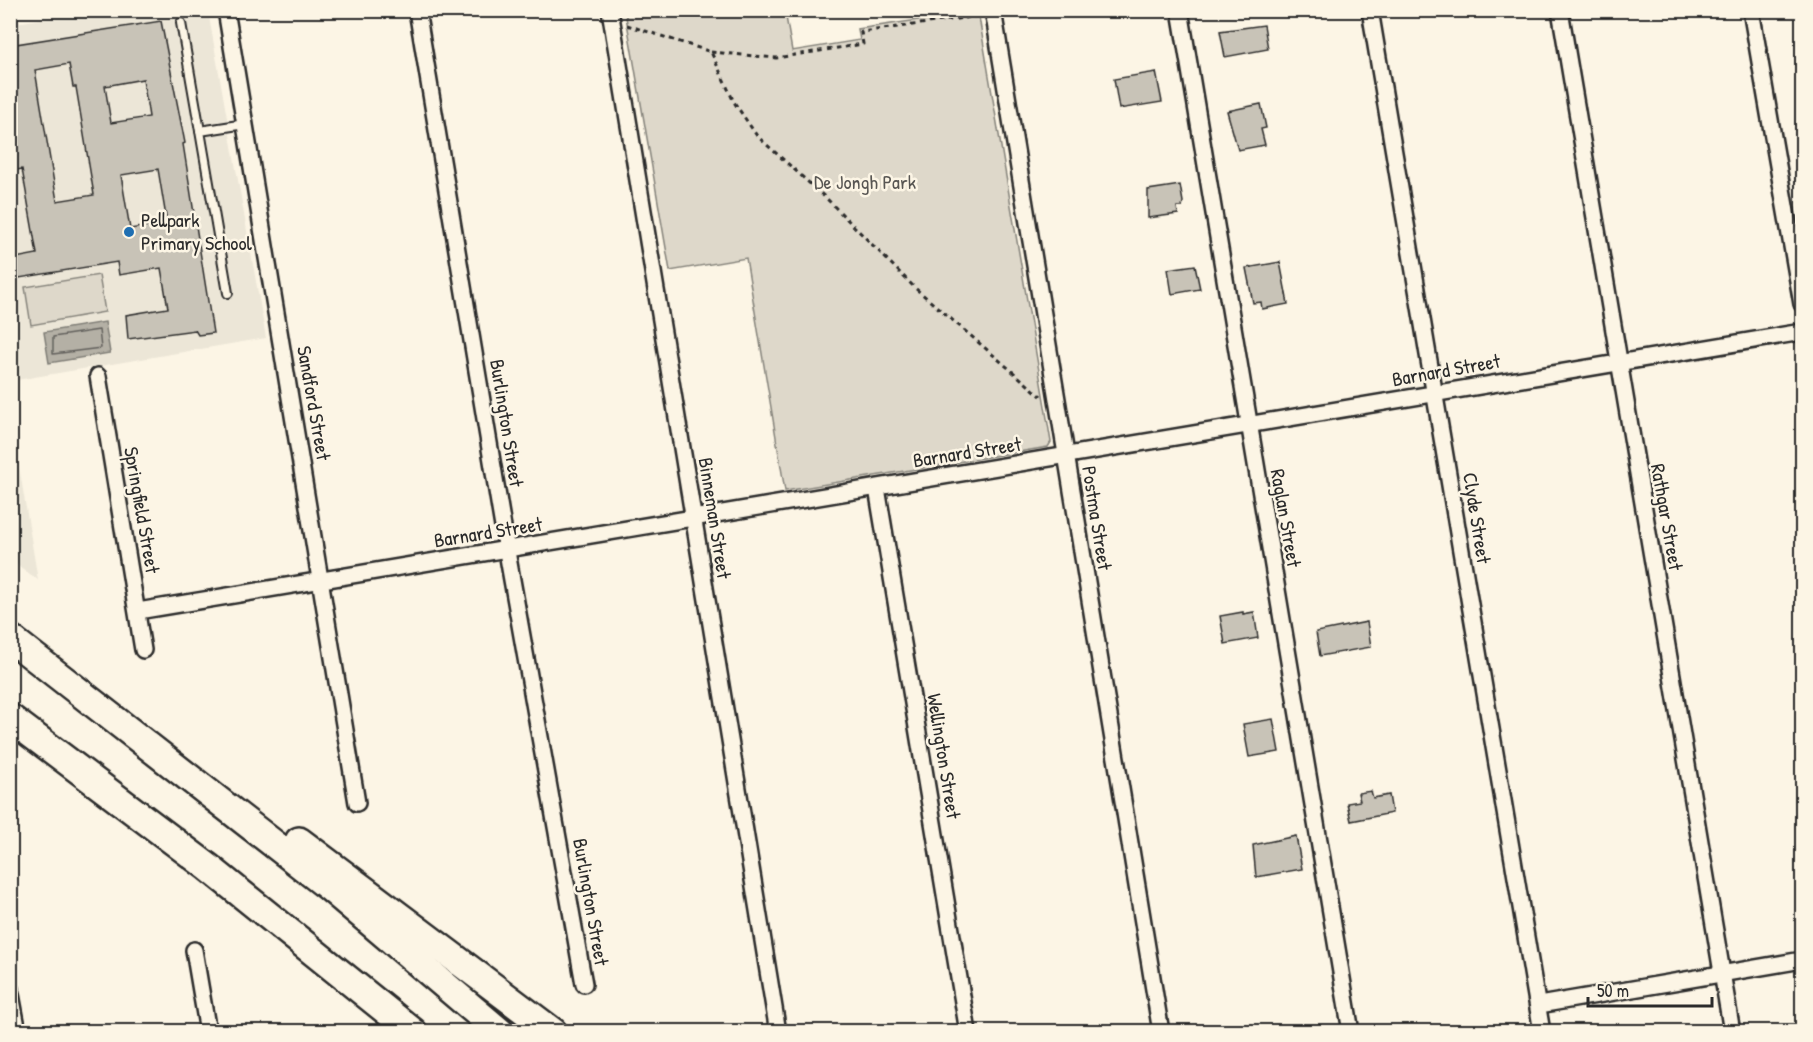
<svg xmlns="http://www.w3.org/2000/svg" width="1813" height="1042" font-family="'Patrick Hand',sans-serif">
	<rect width="100%" height="100%" fill="#fcf5e5"/>
	<filter id="ink" filterUnits="userSpaceOnUse"><feTurbulence type="fractalNoise" baseFrequency=".0167" numOctaves="2"/><feDisplacementMap in="SourceGraphic" scale="12" xChannelSelector="R" yChannelSelector="G"/><feConvolveMatrix kernelMatrix="1 2 1 2 8 2 1 2 1" color-interpolation-filters="sRGB"/></filter>
	<g filter="url(#ink)">
		<g fill="#ece6d7">
			<path d="M92,11H208L266,338L11,381L10,24Z"/>
			<path d="M11,418L38,580L11,560Z"/>
		</g>
		<g fill="#ded8ca" stroke="#84827a" stroke-width="1.5">
			<path d="M625,11H785L792,51L860,40L858,29L978,11L1051,442L1048,447L785,491L746,258L670,271Z"/>
			<path d="M99,275L105,312L31,325L25,287Z"/>
		</g>
		<path fill="#b4b0a5" stroke="#7d7b74" stroke-width="1.5" d="M105,322L110,353L49,363L44,332Z"/>
		<g fill="none" stroke-linecap="round" stroke-linejoin="round">
			<path stroke="#62605c" stroke-width="1.5" d="M99,330L101,348L53,354V337Z"/>
		</g>
		<g fill="#c8c3b7" stroke="#2b2b2b" stroke-width="1.5" fill-rule="evenodd">
			<path d="M161,21L185,143L183,144L213,333L198,335L195,330L128,339L126,315L168,308L161,268L119,275L117,262L13,279L10,259L37,254L22,169L10,171V45ZM69,64L73,87H76L94,195L57,201L35,70ZM143,79L149,117L111,123L105,86ZM158,169L167,223L130,229L121,175Z"/>
			<path d="M1264,25L1268,49L1225,57L1220,31Z"/>
			<path d="M1156,72L1162,102L1119,109L1114,79Z"/>
			<path d="M1261,104L1266,128L1261,129L1265,145L1238,150L1227,111Z"/>
			<path d="M1180,185L1183,202L1182,207H1177L1178,214L1148,218V190Z"/>
			<path d="M1280,262L1288,304L1262,309L1261,302L1253,303L1246,268Z"/>
			<path d="M1195,265L1200,289L1172,294L1168,269Z"/>
			<path d="M1243,612V614L1254,612L1258,638L1225,644L1220,616Z"/>
			<path d="M1367,622L1371,647L1320,656L1316,632Z"/>
			<path d="M1273,719L1279,752L1249,757L1243,724Z"/>
			<path d="M1371,791L1373,798L1389,795L1392,813L1351,821L1347,803L1360,801L1358,793Z"/>
			<path d="M1296,836L1302,869L1256,877L1253,845Z"/>
		</g>
		<g fill="none" stroke-linecap="round" stroke-linejoin="round">
			<g stroke="#2b2b2b" stroke-width="12">
				<g id="service">
					<path d="M181,23L200,131"/>
					<path d="M228,293L200,131L245,124"/>
				</g>
			</g>
			<g stroke="#2b2b2b" stroke-width="20">
				<g id="minor">
					<path d="M226,10L357,803"/>
					<path d="M417,10L509,563L584,984"/>
					<path d="M610,10L778,1032"/>
					<path d="M993,10L1161,1032"/>
					<path d="M1180,10L1351,1032"/>
					<path d="M1370,10L1542,1032"/>
					<path d="M1560,10L1732,1032"/>
					<path d="M1751,10L1802,304"/>
					<path d="M98,376L143,650"/>
					<path d="M877,488L968,1032"/>
					<path d="M138,611L1802,332"/>
					<path d="M194,950L208,1032"/>
					<path d="M10,989L18,1032"/>
					<path d="M1539,1005L1802,960"/>
				</g>
			</g>
			<g stroke="#2b2b2b" stroke-width="32">
				<g id="motorway">
					<path d="M10,638L329,887L500,1032"/>
					<path d="M10,718L208,867L413,1032"/>
					<path d="M299,841L553,1032"/>
				</g>
			</g>
			<g stroke="#2b2b2b" stroke-width="3" stroke-dasharray="4.5 4.5" stroke-linecap="butt">
				<path d="M627,25L711,52L734,102L757,136L827,199L915,288L1041,396"/>
				<path d="M711,52L776,58L863,44L861,32L979,16"/>
			</g>
			<use href="#service" stroke="#fcf5e5" stroke-width="8"/>
			<use href="#minor" stroke="#fcf5e5" stroke-width="15"/>
			<use href="#motorway" stroke="#fcf5e5" stroke-width="27"/>
		</g>
	</g>
	<circle fill="#1f6fb2" stroke="#fcf5e5" stroke-width="2" cx="129" cy="232" r="6"/>
	<g text-anchor="middle" stroke-width="5" stroke-linejoin="round" paint-order="stroke">
		<g font-size="20" fill="#585653" stroke="#fcf5e5">
			<text x="865" y="189">De Jongh Park</text>
		</g>
		<g font-size="20" fill="#2b2b2b" stroke="#fcf5e5" text-anchor="start">
			<text x="141" y="227">Pellpark<tspan x="141" dy="23">Primary School</tspan></text>
		</g>
		<g font-size="20" fill="#2b2b2b" stroke="#fcf5e5">
			<text transform="translate(1446 370) rotate(-10)" y="7">Barnard Street</text>
			<text transform="translate(314 403) rotate(80)" y="7">Sandford Street</text>
			<text transform="translate(507 423) rotate(81)" y="7">Burlington Street</text>
			<text transform="translate(967 452) rotate(-9)" y="7">Barnard Street</text>
			<text transform="translate(142 510) rotate(80)" y="7">Springfield Street</text>
			<text transform="translate(1667 517) rotate(80)" y="7">Rathgar Street</text>
			<text transform="translate(715 518) rotate(81)" y="7">Binneman Street</text>
			<text transform="translate(1097 518) rotate(81)" y="7">Postma Street</text>
			<text transform="translate(1286 518) rotate(80)" y="7">Raglan Street</text>
			<text transform="translate(1477 518) rotate(81)" y="7">Clyde Street</text>
			<text transform="translate(488 532) rotate(-9)" y="7">Barnard Street</text>
			<text transform="translate(944 756) rotate(81)" y="7">Wellington Street</text>
			<text transform="translate(591 902) rotate(80)" y="7">Burlington Street</text>
		</g>
	</g>
	<rect width="1813" height="1042" fill="none" stroke="#fcf5e5" stroke-width="36"/>
	<rect x="18" y="18" width="1777" height="1006" fill="none" stroke="#2b2b2b" stroke-width="2" filter="url(#ink)"/>
	<path d="M1588 997v9h124v-9" fill="none" stroke="#2b2b2b" stroke-width="3"/>
	<text x="1597" y="997" font-size="18" fill="#2b2b2b" stroke="#fcf5e5" stroke-width="4.5" paint-order="stroke">50 m</text>
</svg>
